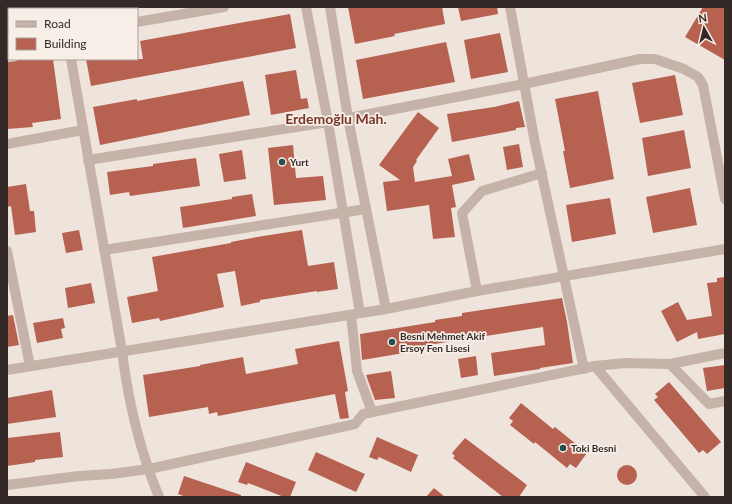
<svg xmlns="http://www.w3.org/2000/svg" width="732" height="504" font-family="Lato,sans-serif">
	<rect width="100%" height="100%" fill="#eee4dc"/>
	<g fill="#b76151">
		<path d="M348,7H442L445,24L394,34L395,36L355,44Z"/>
		<path d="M458,7H497L498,14L461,21Z"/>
		<path d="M703,7H725V60L685,37Z"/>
		<path d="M290,14L296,48L91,86L86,59H143L140,41Z"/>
		<path d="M500,33L508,72L471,79L464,40Z"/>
		<path d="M446,42L455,82L363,99L356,60Z"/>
		<path d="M16,59H53L61,119L32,123L33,127L7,129V62L17,61Z"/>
		<path d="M296,70L301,99L307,98L309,108L271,115L265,75Z"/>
		<path d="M675,75L683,115L640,123L632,83Z"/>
		<path d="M243,81L250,115L100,145L93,107L137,99V101Z"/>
		<path d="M598,91L614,179L570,188L563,151H565L555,99Z"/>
		<path d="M519,101L525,127L516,128V130L452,142L447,114L494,107Z"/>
		<path d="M418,112L439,128L416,160L417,161L413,167L415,182L452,176L448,159L469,154L475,180L452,185L456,207L451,208L455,237L433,239L429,205L387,211L383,182L400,180L379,165Z"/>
		<path d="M684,130L691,168L648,176L642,138Z"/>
		<path d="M519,144L523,167L507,170L503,147Z"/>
		<path d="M293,145L296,178L323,176L326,200L274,205L268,148Z"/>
		<path d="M242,150L246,179L224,182L219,154Z"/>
		<path d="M196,158L200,186L130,196L129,192L110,195L107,172L153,166V164Z"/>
		<path d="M26,184L30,211H34L36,232L15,235L11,206L7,207V187Z"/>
		<path d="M690,188L697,225L653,233L646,197Z"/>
		<path d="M252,194L256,216L183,228L180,207L232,199V197Z"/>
		<path d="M610,198L616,234L572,242L566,205Z"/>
		<path d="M79,230L83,250L66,253L62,233Z"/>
		<path d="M302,230L308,266L334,262L338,289L317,292V291L260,300V302L241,306L235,271L217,274L224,307L160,321L159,318L132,323L127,297L158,291L152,257L231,243V242L257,237Z"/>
		<path d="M725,277V334L698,339L697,332L677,342L661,311L678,302L687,320L712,316L707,283L717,282V278Z"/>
		<path d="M91,283L95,303L68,308L65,288Z"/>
		<path d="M562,298L567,322L573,363L540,368V369L494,376L491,353L545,345L543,327L428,345V349L362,360L360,334L435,322V320L462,316V313Z"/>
		<path d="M13,315L19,345L7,347V316Z"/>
		<path d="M63,318L65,328L61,329L63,338L37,343L33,323Z"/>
		<path d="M339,341L348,391L345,392L349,418L340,419L335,394L218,416L217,412L209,414L208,407L149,417L143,375L200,366V365L243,357L246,374L298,364L295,349Z"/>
		<path d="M476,356L478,375L461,378L458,359Z"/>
		<path d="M725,365V388L707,391L703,368Z"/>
		<path d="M391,371L395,398L375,400L366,375Z"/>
		<path d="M669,382L721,442L707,454L703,450L699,453L654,400L658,397L655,394Z"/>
		<path d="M52,390L56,417L7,424V398Z"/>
		<path d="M521,403L553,429L555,427L587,453L576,468L570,464L567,468L535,442L534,444L510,425L513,421L509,418Z"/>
		<path d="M60,432L63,457L35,460V462L7,466V438Z"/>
		<path d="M377,437L418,455L411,472L379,457L377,460L369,457Z"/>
		<path d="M465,438L527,485L519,497H503L453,458L455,456L452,453Z"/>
		<path d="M316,452L365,474L356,492L308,470Z"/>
		<path d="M246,462L296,482L290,497H284L248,483L247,485L238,482Z"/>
		<circle cx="627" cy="475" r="10"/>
		<path d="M184,476L241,495V497H186L178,494Z"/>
		<path d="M434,488L445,497H426Z"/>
	</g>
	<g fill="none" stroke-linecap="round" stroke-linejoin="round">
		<g stroke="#c5b3a9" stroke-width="10">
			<path d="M62,7V9"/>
			<path d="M306,7L328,122L360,313"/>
			<path d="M330,7L348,118L386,309"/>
			<path d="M510,7L535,143L584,369"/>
			<path d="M137,22L224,7"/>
			<path d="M7,44H9"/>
			<path d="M71,59L122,351C128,400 140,451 159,497"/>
			<path d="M7,144L83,130"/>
			<path d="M88,160L328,122L524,84L640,59H655L684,69L698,77L703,85L725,199"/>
			<path d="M104,250L366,209"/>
			<path d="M7,251L30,366"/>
			<path d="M477,291L462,213L482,191L542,173"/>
			<path d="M351,315L357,371L372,412"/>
			<path d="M670,364L709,404L725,401"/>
			<path d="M595,366L705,497"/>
			<path d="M7,370L386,309L477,291L725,249"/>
			<path d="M7,485L79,476L111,474L149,469L355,424L363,414L595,366L625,363L670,364L725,353"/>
		</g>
	</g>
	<g fill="#234f4e" stroke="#f7eee7" stroke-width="1.5">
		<circle cx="282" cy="162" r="4"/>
		<circle cx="392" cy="342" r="4"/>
		<circle cx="563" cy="448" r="4"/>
	</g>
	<g text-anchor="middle" stroke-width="3.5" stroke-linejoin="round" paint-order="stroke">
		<g font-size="10" font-weight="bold" fill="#332a28" stroke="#f7eee7" text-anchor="start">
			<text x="290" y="166">Yurt</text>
			<text x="400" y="340">Besni Mehmet Akif<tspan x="400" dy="12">Ersoy Fen Lisesi</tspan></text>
			<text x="571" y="452">Toki Besni</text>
		</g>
		<g font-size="14" font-weight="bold" fill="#78362b" stroke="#f7eee7">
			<text x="336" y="124">Erdemoğlu Mah.</text>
		</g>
	</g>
	<rect width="732" height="504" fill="none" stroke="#332a28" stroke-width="16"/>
	<rect x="8" y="8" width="130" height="52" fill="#f7eee7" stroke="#a9a09b"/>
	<rect x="16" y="21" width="20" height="6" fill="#c5b3a9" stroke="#a9a09b"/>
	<text x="44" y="28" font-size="12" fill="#332a28">Road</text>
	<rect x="16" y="38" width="20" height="12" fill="#b76151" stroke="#a9a09b"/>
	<text x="44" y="48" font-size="12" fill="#332a28">Building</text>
	<g transform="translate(704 28) rotate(352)" stroke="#f7eee7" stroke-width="3" paint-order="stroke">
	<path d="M0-3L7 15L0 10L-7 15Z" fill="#332a28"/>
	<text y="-6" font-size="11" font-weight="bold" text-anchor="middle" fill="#332a28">N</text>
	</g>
</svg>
